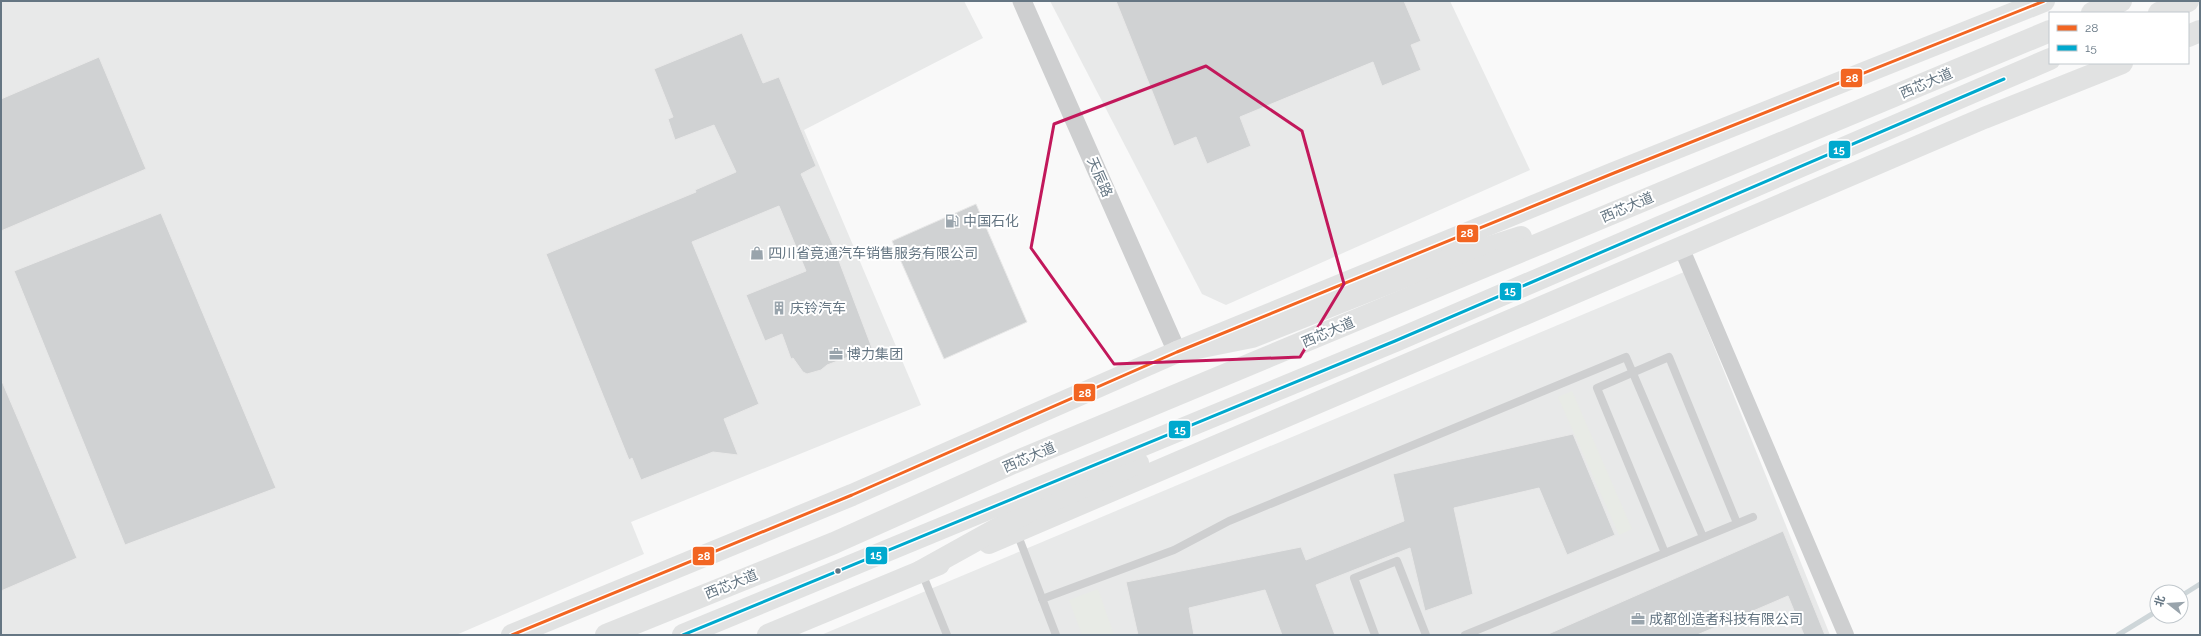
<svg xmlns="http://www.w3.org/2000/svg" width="2201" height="636" font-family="Raleway,'Noto Sans SC',sans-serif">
	<rect width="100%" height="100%" fill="#f9f9f9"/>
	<g fill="#e8e9e9">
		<path d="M1,1H964L983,38L804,130L921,405L631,522L644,554L456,635H1Z"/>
		<path d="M1050,1H1450L1530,170L1226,305L1202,294Z"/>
		<path d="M1684,272L1830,635H821Z"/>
	</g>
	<g fill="#e8ebe6">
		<path d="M1572,391L1632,529L1619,535L1558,397Z"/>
		<path d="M1098,589L1114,635H1082L1069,600Z"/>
	</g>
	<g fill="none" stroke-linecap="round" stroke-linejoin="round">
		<g stroke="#ced6d9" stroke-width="5">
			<path d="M2181,596L2200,584"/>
			<path d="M2118,635L2157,611"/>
		</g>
	</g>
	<g fill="#d0d2d3" stroke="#e8e8e8">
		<path d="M1116,1H1404L1421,41L1411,45L1421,70L1382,86L1373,62L1240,117L1251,146L1207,164L1196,137L1174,146Z"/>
		<path d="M742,33L763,83L779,77L816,166L801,174L833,245L872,348L827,365L821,370L807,374L803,372L793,358L791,359L782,334L765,341L746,295L806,271L779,206L692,242L759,404L724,419L738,455L713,452L641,480L632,458L629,460L546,254L696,192L695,190L736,172L714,125L675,140L668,119L673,117L654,69Z"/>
		<path d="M99,57L146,169L1,231V99Z"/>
		<path d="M976,204L1027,322L944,359L892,241Z"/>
		<path d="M161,213L276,488L125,545L14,271Z"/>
		<path d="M1,379L77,558L1,591Z"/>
		<path d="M1573,434L1615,535L1567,555L1539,488L1454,508L1473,594L1425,611L1410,548L1316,585L1335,635H1282L1265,590L1189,608L1194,635H1138L1126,582L1301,547L1306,560L1404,521L1393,474Z"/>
		<path d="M1783,531L1825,635H1804L1788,596L1697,635H1546Z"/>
	</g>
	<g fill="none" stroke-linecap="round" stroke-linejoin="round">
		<g stroke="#cecfd0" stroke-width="8">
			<path d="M1017,533L1056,635"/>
			<path d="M1665,553L1597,388L1669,357L1737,523"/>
			<path d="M922,573L947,635"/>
			<path d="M1042,599L1174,550L1229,521L1626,357L1703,537"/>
			<path d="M1375,635L1354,578L1397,561L1426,635"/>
			<path d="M1465,635L1753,517"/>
		</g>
		<path stroke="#cecfd0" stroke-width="16" d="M1681,247L1846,635"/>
		<path stroke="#cecfd0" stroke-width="19" d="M1022,1L1177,352"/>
		<g stroke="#e1e2e2" stroke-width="22">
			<path d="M2188,36L2200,31"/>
			<path d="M989,543L1984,118L2122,63"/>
			<path d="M512,635L852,495L1177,352L1614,173L2044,1"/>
			<path d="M768,635L939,564"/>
		</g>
		<g stroke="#e1e2e2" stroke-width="22">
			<path d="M2092,13L2121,1"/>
			<path d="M2159,13L2188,1"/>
			<path d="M1177,352L1252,337L1434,265L1521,237"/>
			<path d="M921,571L1031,510L1138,463"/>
			<path d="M606,635L834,543L1013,463L2050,31"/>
			<path d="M683,635L1395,341L2050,59"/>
		</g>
		<g stroke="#fff" stroke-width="6">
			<path id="bus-1" d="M512,635L852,495L1177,352L1614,173L2044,1"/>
		</g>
		<g stroke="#fff" stroke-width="6">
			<path id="bus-2" d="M683,635L1395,341L2004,79"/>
		</g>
		<use href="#bus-1" stroke="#f26522" stroke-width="3"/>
		<use href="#bus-2" stroke="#00a9ce" stroke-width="3"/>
	</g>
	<path fill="none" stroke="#c2185b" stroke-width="3" stroke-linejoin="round" d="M1206,66L1302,131L1344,284L1300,357L1114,364L1031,248L1054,124Z"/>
	<defs>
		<g id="fuel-bare" transform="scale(1.08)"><path d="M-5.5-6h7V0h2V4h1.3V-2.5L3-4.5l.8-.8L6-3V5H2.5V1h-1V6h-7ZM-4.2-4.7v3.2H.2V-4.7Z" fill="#99a4ac" stroke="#fff" stroke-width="2.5" paint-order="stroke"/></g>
		<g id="shop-bare" transform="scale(1.08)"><path d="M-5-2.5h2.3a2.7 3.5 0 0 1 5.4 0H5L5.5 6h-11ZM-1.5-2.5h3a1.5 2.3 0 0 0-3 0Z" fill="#99a4ac" stroke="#fff" stroke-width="2.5" paint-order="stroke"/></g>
		<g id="building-bare" transform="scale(1.08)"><path d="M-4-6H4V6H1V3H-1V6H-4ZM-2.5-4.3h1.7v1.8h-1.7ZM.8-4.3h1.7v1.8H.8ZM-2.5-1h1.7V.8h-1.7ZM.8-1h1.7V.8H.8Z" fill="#99a4ac" stroke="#fff" stroke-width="2.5" paint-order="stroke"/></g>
		<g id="office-bare" transform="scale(1.08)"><path d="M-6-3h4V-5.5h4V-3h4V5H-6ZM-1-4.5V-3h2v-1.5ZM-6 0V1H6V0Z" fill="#99a4ac" stroke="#fff" stroke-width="2.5" paint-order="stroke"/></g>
	</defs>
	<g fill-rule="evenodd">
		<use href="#fuel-bare" x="952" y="221"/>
		<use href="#shop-bare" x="757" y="253"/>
		<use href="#building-bare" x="779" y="308"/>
		<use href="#office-bare" x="836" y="354"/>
		<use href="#office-bare" x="1638" y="619"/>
	</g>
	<circle fill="#657683" stroke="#fff" stroke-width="1.5" cx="838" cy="571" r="3.5"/>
	<g text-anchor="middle" stroke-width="4" stroke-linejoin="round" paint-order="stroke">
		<g font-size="14" fill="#657683" stroke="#fff">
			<text transform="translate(1926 83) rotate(-23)" y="5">西芯大道</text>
			<text transform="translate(1100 177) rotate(66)" y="5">天辰路</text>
			<text transform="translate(1627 207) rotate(-23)" y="5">西芯大道</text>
			<text transform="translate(1328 332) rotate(-23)" y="5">西芯大道</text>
			<text transform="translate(1029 457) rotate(-23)" y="5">西芯大道</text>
			<text transform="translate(731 584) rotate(-22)" y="5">西芯大道</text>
		</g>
		<g font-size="14" fill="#657683" stroke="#fff" text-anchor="start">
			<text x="963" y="226">中国石化</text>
			<text x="768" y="258">四川省竟通汽车销售服务有限公司</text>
			<text x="790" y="313">庆铃汽车</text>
			<text x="847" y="359">博力集团</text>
			<text x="1649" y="624">成都创造者科技有限公司</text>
		</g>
	</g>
	<g stroke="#fff" stroke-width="1.5">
		<rect x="1840" y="68" width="23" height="20" rx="4" fill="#f26522"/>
		<rect x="1828" y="140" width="23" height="19" rx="4" fill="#00a9ce"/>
		<rect x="1456" y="224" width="23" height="19" rx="4" fill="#f26522"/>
		<rect x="1499" y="282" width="23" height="19" rx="4" fill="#00a9ce"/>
		<rect x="1073" y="383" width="23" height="19" rx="4" fill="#f26522"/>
		<rect x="1168" y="420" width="23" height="19" rx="4" fill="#00a9ce"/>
		<rect x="865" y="546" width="23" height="19" rx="4" fill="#00a9ce"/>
		<rect x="692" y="546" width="23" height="20" rx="4" fill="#f26522"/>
	</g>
	<g font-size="11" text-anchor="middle" font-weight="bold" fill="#fff">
		<text x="1852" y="82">28</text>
		<text x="1839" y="154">15</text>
		<text x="1467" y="237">28</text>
		<text x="1510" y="295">15</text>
		<text x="1085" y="397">28</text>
		<text x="1180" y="434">15</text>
		<text x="876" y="559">15</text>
		<text x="704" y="560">28</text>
	</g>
	<rect width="2201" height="636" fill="none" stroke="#657683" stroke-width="4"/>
	<rect x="2049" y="12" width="140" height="52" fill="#ffffff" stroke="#c1c8cd"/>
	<rect x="2057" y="25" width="20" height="6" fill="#f26522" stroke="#c1c8cd"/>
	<text x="2085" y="32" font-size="12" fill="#657683">28</text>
	<rect x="2057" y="45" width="20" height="6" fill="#00a9ce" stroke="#c1c8cd"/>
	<text x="2085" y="52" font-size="12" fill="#657683">15</text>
	<g transform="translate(2169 604) rotate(287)"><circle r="19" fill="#ffffff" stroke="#c1c8cd"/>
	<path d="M0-3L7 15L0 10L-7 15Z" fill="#99a4ac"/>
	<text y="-6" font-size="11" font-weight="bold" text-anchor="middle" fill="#657683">北</text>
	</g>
</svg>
